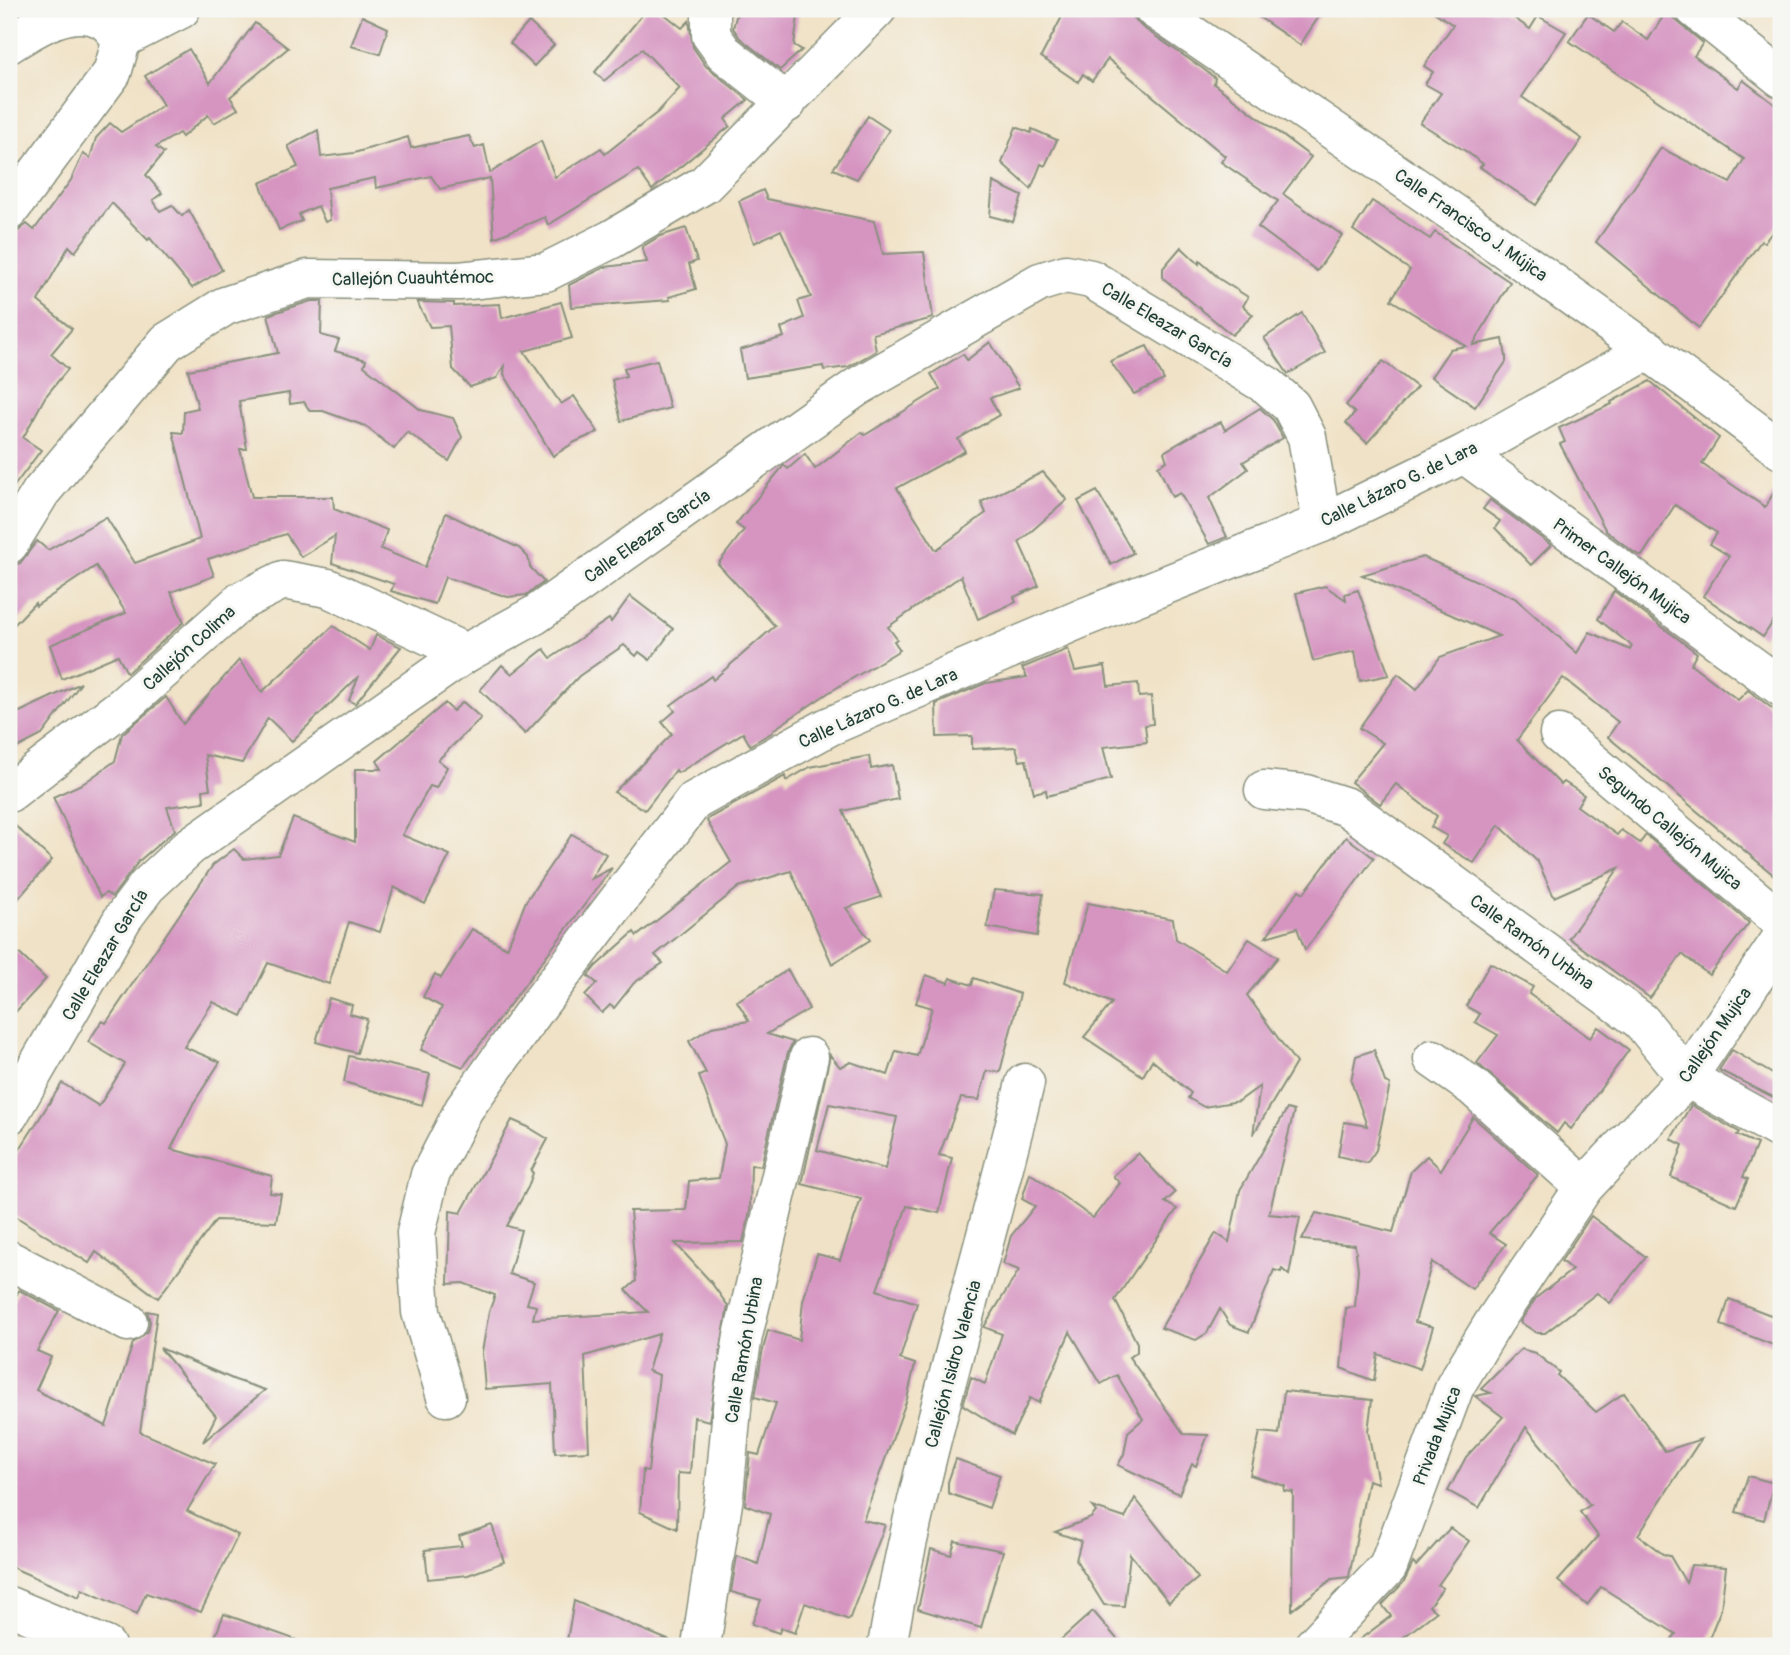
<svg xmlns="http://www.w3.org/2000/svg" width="1790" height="1655" font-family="Pangolin,sans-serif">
	<rect width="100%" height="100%" fill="#f6f6f2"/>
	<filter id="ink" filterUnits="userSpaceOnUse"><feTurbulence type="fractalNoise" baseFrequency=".0143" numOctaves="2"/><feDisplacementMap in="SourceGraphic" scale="14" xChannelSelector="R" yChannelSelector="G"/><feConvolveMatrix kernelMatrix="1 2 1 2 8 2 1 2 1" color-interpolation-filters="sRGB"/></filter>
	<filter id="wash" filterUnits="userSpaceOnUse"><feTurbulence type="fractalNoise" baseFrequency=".00686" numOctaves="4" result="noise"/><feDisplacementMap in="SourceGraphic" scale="28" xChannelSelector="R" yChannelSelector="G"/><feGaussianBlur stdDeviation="1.57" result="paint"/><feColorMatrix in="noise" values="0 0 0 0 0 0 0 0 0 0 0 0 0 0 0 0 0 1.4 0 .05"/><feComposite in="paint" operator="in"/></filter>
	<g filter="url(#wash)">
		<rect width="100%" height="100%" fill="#f0e2c6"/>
		<g id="blocks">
			<g fill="#d694c1" fill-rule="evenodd">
				<path d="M647,9H658L682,28L689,21L693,47L706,66L748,100L725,119L730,126L652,190L638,170L548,225L545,217L494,238L490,178L440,189L431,176L376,188L375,178L327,188L330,220L325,222L318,206L299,214L302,221L279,230L260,183L298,167L288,146L318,130L321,157L354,153L408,137L411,148L469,136L475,148L484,145L490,173L541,141L555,177L601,148L605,154L658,112L680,88L642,49L604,81L595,72Z"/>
				<path d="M738,9H799L794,45L802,50L780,70L740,38L733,28Z"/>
				<path d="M1066,9H1125L1142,27L1202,68L1215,78L1214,84L1311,157L1283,194L1342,235L1317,271L1258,227L1278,201L1221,162L1225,156L1108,59L1092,81L1083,74L1078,82L1041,57Z"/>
				<path d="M1247,9H1324L1300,45Z"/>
				<path d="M1430,9H1501L1530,29L1538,16L1566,32L1522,97L1582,139L1536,205L1480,167L1483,164L1467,152L1420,123L1441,93L1425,84L1433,72L1424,66L1453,25Z"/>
				<path d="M1666,12L1703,43L1694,56L1738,88L1743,80L1781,109V220L1764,243L1761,241L1699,328L1596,242L1661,148L1730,183L1744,159L1569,41L1588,14L1614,32L1622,22L1648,40Z"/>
				<path d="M362,16L388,28L380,54L351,46Z"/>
				<path d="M529,22L554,45L534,66L510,43Z"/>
				<path d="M255,23L288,48L230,97L238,109L214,123L208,115L182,137L179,133L156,147L164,153L146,175L162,193L153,200L160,211L172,205L182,216L189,210L222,270L192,288L150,238L148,240L112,203L75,252L69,246L38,301L72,329L51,354L68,369L45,397L23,438L41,450L9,493V232L18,231L27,224L34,230L71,180L83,154L90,158L96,138L110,123L121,132L163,105L145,76L189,49L210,83Z"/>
				<path d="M868,116L889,130L857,179L833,169Z"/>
				<path d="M1016,127L1031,133L1032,129L1057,140L1045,166L1041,164L1031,189L1002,163Z"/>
				<path d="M993,182L1022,196L1013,222L990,216Z"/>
				<path d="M763,190L767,199L874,221L883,254L924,252L933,318L873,334L876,351L848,367L824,370L823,366L745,378L740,350L784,337L781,328L804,318L798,301L811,297L781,230L754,243L739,201Z"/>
				<path d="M1372,201L1430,239L1435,232L1510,282L1473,345L1503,339L1506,357V362L1475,407L1431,377L1450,349L1466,346L1391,300L1410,270L1353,230Z"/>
				<path d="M686,228L697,261L689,264L696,289L669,297L670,300L571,307L569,285L605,267L647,262L642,247L660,236Z"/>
				<path d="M1181,247L1199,264L1200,261L1221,280L1248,297L1243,306L1253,315L1232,335L1163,278V268Z"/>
				<path d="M311,301H322L321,335L339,340L335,351L366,360L364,366L421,410L453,418L462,437L449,461L407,432L394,449L365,426L323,411H310L304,402L290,404L289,393L239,401L247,449H240L252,497H333L334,509L387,530L381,549L425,567L446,513L519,548L528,557L530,567L544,582L526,595L508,597L445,577L435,604L391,591L394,584L332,563L335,536L301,557L286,534L208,559L214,576L171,592L184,622L127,673L118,655L62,679L50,645L126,613L96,566L36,606L35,603L9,630V566L20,563L37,541L48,550L106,517L135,563L200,539L173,432L183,433L184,411L198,408L188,370L278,353L268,315Z"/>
				<path d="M417,302L454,303V306L500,304L502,318L561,302L572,338L524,351L561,404L574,396L598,432L575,442L553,456L504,374L505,364L497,378L470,387L453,369L449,326L430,327Z"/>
				<path d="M1302,313L1325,353L1288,374L1264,338Z"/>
				<path d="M990,342L1019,388L990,398L999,415L958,439L965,451L897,488L936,550L986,513L981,502L1043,472L1067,500L1019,542L1039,586L1014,597L1016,602L978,619L961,576L888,627L897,639L894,641L900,650L828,693L773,730V732L750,745L743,733L678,773L676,770L645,810L614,792L672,734L662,722L675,711L671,705L711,676L713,680L775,626L718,564L744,530L736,524L784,465L788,469L805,454L815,469L862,432L865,435L940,389L931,374L963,354L967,360Z"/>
				<path d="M1147,346L1164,380L1134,394L1110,361Z"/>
				<path d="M657,360L670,408L621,421L612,380L626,376L624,368Z"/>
				<path d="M1383,361L1417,387L1367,443L1346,423L1355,413L1346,405Z"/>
				<path d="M1650,381L1719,438L1702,464L1765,507L1781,481V609L1763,637L1703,596L1729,556L1710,544L1717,533L1675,505L1642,556L1635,553L1606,531L1560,444L1565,442L1559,428L1612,404L1611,402Z"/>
				<path d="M1260,408L1273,420L1283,438L1243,462L1248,469L1209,498L1227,537L1209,544L1180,493L1172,497L1158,466L1167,461L1164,452L1200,431L1221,422L1225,430Z"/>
				<path d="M1097,491L1133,553L1111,565L1078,501Z"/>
				<path d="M1490,500L1551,545L1531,565L1495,528L1500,521L1483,509Z"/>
				<path d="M1423,557L1515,598L1577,653L1590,632L1630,650L1632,646L1598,619L1614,591L1697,653L1691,664L1721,687L1738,700L1748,690L1781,715V881L1608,737L1618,722L1563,678L1517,740L1561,785L1564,782L1584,795L1577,806L1617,835L1621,830L1640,843L1646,835L1749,923L1709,975L1682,954L1650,998L1569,938L1619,868L1554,897L1538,862L1499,825L1474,863L1442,844L1447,836L1431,827L1437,816L1396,784L1380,804L1351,782L1383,743L1359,728L1398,674L1417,689L1440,657L1499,636L1362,575Z"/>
				<path d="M1325,586L1346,600L1345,594L1358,590L1389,675L1360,681L1355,651L1313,661L1296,593Z"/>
				<path d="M630,596L673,629L650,660L639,652L636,656L624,645L579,676L525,734L480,690L502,665L512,674L544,649L551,658L609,619L611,622Z"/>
				<path d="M333,626L370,650L376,635L401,647L355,704L349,700L359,676L292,741L268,718L242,763L205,755L210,789L203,790L204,802L167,807L175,830L139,861L112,897L106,893L100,897L53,797L84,783L115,761L122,734L166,697L183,724L239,660L262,692Z"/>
				<path d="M1068,649L1075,671L1105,666L1108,686L1138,683L1139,697L1151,696L1153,724L1145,725L1147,742L1103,747L1111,779L1047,796L1046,790L1034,793L1026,760L1020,761L1016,747L972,749V736L937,737L936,704L986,683L1027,677L1022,668Z"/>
				<path d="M81,683L42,735L9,752V717Z"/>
				<path d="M463,702L481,718L438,760L447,767L436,788L430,786L402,835L450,855L425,904L394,887L380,932L349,922L329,984L268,963L242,1016L213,1002L184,1047L220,1062L193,1104L171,1149L272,1176L270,1193L281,1194L276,1222L216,1220L158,1298L96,1252L89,1263L9,1212V1166L62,1083L99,1106L125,1064L88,1042L102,1021L106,1023L213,865L234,849L244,859L278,855L293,818L355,842V769H382L377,761L445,703L453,711Z"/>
				<path d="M869,756L871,769L892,765L898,799L843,811L881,897L846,908L870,940L832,964L791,871L739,887L655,955L663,963L634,983L614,1008L610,1005L602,1013L585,996L597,983L588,976L596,966L634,932L637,936L731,862L707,821L709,818L785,776L786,781L810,767Z"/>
				<path d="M9,820L52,860L9,909Z"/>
				<path d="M572,834L606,854L591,879L612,868L463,1067L421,1050L442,1007L423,997L435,974L441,978L472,929L507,948L526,901Z"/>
				<path d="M1346,837L1374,858L1305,950L1297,928L1266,937L1299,890L1304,893Z"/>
				<path d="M994,890L1043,894L1037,936L987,927Z"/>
				<path d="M1088,903L1173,919L1176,939L1227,971L1249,939L1278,957L1247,995L1296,1063L1253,1135L1260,1086L1239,1101L1204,1107L1188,1098L1191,1093L1152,1060L1143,1076L1084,1037L1112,1003L1065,982Z"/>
				<path d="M9,944L46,979L9,1019Z"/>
				<path d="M1490,963L1533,987L1529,994L1590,1038L1598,1027L1629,1050L1571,1129L1564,1123L1557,1133L1477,1063L1498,1035L1475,1022L1480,1014L1466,1006Z"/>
				<path d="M788,970L809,1009L767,1034L793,1042L788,1052L761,1166L751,1165L750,1211L743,1242L675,1243L710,1281L728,1306L709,1421L694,1417L690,1474L678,1473L677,1529L640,1512L643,1470L648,1471L659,1375L648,1371L659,1334L585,1356L589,1451L555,1453L552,1384L485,1389L482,1352L489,1312L495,1295L463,1283L448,1284L450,1211L461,1213L512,1120L528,1127L548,1139L531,1171L533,1173L528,1187L507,1226L521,1230L509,1274L534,1282L527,1304L536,1306L533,1319L648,1312L626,1290L636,1281L630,1211L686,1210L689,1181L719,1178L725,1144L699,1076L706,1073L689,1041L712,1027L749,1021L737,1001Z"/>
				<path d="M926,975L949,983L950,978L972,985L974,978L1020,994L1000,1072L987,1071L979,1100L961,1098L939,1155L952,1158L939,1213L907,1206L877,1290L917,1303L900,1359L915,1364L907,1399L863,1520L885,1525L849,1620L805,1603L795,1633L781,1628L779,1633L752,1624L761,1600L731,1592L737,1556L758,1564L770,1514L745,1505L750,1453L759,1455L776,1403L755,1397L762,1354L768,1330L799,1340L803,1301L817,1254L840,1260L861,1199L802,1184L830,1055L840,1067L851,1062L888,1075L896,1051L917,1056L932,1008L916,1003ZM829,1104L897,1117L885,1169L817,1150Z"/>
				<path d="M329,998L352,1005L350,1014L367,1019L357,1053L316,1042Z"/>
				<path d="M1374,1050L1385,1082L1390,1084L1376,1150L1367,1163L1338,1156L1344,1122L1367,1126L1351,1081L1356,1056Z"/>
				<path d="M1732,1050L1781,1079V1101L1719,1070Z"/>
				<path d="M349,1056L430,1074L422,1105L344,1082Z"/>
				<path d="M1691,1105L1739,1132L1737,1135L1757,1144L1743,1177L1748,1179L1736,1206L1671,1177L1683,1145L1671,1139Z"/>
				<path d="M1287,1109L1294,1111L1269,1214L1300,1217L1289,1275L1282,1269L1281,1272L1274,1270L1249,1332L1230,1325L1220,1309L1207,1333L1196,1340L1161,1328L1216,1233L1229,1242L1240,1190Z"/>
				<path d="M1473,1117L1538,1175L1489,1233L1506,1244L1472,1289L1432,1262L1415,1322L1433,1327L1420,1369L1378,1354L1374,1381L1341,1368L1346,1308L1355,1307L1358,1269L1355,1245L1302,1240L1316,1213L1393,1232L1411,1171L1427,1156L1441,1170Z"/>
				<path d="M1138,1153L1175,1193L1165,1202L1177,1209L1115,1300L1137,1343V1352L1129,1357L1184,1434L1208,1435L1196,1466L1192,1464L1179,1494L1118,1465L1124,1454L1128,1432L1143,1419L1117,1375L1101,1384L1070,1332L1039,1403L1030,1398L1012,1435L963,1405L971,1377L985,1384L1002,1334L984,1327L1019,1270L1003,1264L1011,1236L1035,1206L1022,1199L1030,1173L1093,1218L1120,1183L1113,1176Z"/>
				<path d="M1591,1216L1646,1257L1610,1303L1597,1293L1545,1333H1537L1520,1322L1536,1298L1572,1270L1561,1261Z"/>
				<path d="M19,1290L59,1311L37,1351L51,1357L36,1390L106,1426L133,1343L148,1331L150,1322L147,1311L157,1313L140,1432L215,1464L187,1511L238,1535L201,1612L146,1593L137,1614L82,1589L79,1597L9,1566V1309Z"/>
				<path d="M1729,1299L1781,1319V1348L1721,1325Z"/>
				<path d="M160,1348L235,1380L265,1390L203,1442L216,1416Z"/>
				<path d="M1521,1349L1535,1353L1559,1372L1557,1375L1596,1412L1624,1393L1665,1451L1701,1439L1638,1535L1664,1555L1670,1556L1686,1583L1691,1565L1726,1567L1721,1609L1706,1646H1668L1676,1634L1601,1587L1587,1605L1558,1581L1598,1536L1580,1512L1590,1505L1526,1427L1479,1508L1448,1491L1466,1457L1503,1417L1475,1396L1491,1393L1481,1389Z"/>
				<path d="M1284,1391L1372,1400L1368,1431L1378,1483L1368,1480L1349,1577L1332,1579L1292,1610L1293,1492L1284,1491L1285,1486L1250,1475L1260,1432L1279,1434Z"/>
				<path d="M956,1459L1000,1475L989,1508L948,1493V1482Z"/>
				<path d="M1748,1476L1774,1483L1764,1520L1736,1512Z"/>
				<path d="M1135,1498L1198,1578L1169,1602L1130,1554L1124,1606L1104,1605L1076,1560L1081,1541L1055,1532L1091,1518L1096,1512L1092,1507L1125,1518Z"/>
				<path d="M492,1525L504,1562L468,1575L428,1579L425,1550L462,1546L459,1536Z"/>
				<path d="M1450,1528L1469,1541L1438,1585L1443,1588L1429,1606L1436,1612L1392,1646H1351L1391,1616L1382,1605L1404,1582L1413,1563L1416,1566Z"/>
				<path d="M955,1541L1003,1551L981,1628L918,1609L931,1549L951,1555Z"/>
				<path d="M574,1601L680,1645V1646H566Z"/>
				<path d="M1093,1611L1123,1646H1054Z"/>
				<path d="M224,1614L305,1643L304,1646H239L215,1637Z"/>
			</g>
		</g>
	</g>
	<g filter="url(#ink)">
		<use href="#blocks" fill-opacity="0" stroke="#88907d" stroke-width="2"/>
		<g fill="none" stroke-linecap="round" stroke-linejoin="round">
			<g stroke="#88907d" stroke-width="41">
				<g id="minor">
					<path d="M711,9V35L724,53L787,103"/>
					<path d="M1695,9L1781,78"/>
					<path d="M122,39L181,9"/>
					<path d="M9,44C34,28 71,3 102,19C109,23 116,33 122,39"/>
					<path d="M9,211L112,73L122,39"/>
					<path d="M1464,454L1781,687"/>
					<path d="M9,544L41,492L167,342L225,306L308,279L459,281L546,272L612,239L705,184L877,9"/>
					<path d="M1559,734L1781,921"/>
					<path d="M1264,790L1306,794L1347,807L1641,1021L1687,1078L1781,1130"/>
					<path d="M9,793L124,705L241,601L283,580L328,588L466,653"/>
					<path d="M1433,1059L1473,1087L1584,1187"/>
					<path d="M9,1115L123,918L147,886L189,847L466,653L535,615L857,387L1040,282L1066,274L1091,279L1268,386L1291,406L1307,437L1322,523"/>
					<path d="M9,1260L128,1322"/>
					<path d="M446,1397L421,1312L416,1233L430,1175L464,1109L540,1003L694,801L828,727L1085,617L1322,523L1464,454L1649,350"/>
					<path d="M9,1606L106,1646"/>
					<path d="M701,1646L724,1496L733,1397L743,1336L809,1057"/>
					<path d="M887,1646C920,1456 980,1271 1025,1083"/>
					<path d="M1313,1646L1388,1567L1455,1386L1494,1322L1584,1187L1687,1078L1781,939"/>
				</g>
			</g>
			<g stroke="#88907d" stroke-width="41">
				<path id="tertiary" d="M1154,9C1366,152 1577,295 1781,450"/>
			</g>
			<use href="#minor" stroke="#fff" stroke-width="38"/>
			<use href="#tertiary" stroke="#fff" stroke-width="38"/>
		</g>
	</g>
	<g text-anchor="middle" stroke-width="6" stroke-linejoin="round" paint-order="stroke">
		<g font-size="18" fill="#1f3d34" stroke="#f6f6f2">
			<text transform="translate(1471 225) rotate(35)" y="6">Calle Francisco J. Mújica</text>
			<text transform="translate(413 278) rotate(-1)" y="6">Callejón Cuauhtémoc</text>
			<text transform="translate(1167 325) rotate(31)" y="6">Calle Eleazar García</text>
			<text transform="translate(1399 484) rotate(-26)" y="6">Calle Lázaro G. de Lara</text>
			<text transform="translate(647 536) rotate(-35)" y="6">Calle Eleazar García</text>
			<text transform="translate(1622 571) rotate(36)" y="6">Primer Callejón Mujica</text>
			<text transform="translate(189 648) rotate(-42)" y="6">Callejón Colima</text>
			<text transform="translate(878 708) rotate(-24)" y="6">Calle Lázaro G. de Lara</text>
			<text transform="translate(1670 828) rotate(40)" y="6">Segundo Callejón Mujica</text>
			<text transform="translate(1532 942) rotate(36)" y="6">Calle Ramón Urbina</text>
			<text transform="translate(105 955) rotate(-59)" y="6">Calle Eleazar García</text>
			<text transform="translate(1715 1035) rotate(-55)" y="6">Callejón Mujica</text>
			<text transform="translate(744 1350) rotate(-80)" y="6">Calle Ramón Urbina</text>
			<text transform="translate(953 1364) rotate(-75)" y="6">Callejón Isidro Valencia</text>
			<text transform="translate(1437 1436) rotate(-69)" y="6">Privada Mujica</text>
		</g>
	</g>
	<rect width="1790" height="1655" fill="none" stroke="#f6f6f2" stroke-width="35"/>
</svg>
